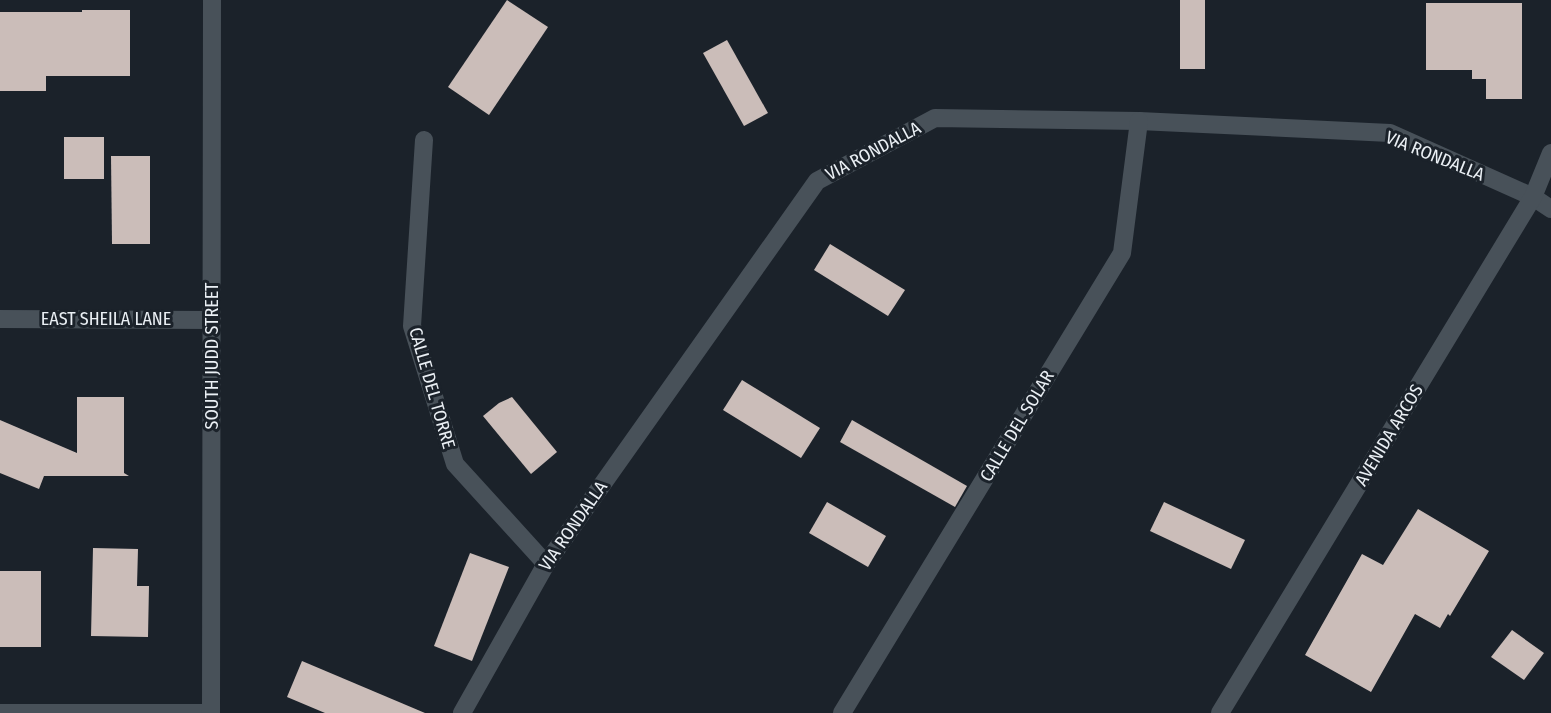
<svg xmlns="http://www.w3.org/2000/svg" width="1551" height="713" font-family="'Fira Sans Condensed',sans-serif">
	<rect width="100%" height="100%" fill="#1b222a"/>
	<g fill="#cbbdb9">
		<path d="M507,0L548,27L489,115L448,87Z"/>
		<rect x="1180" y="0" width="25" height="69"/>
		<path d="M1426,3H1522V99H1486V79H1472V70H1426Z"/>
		<path d="M82,10H130V76H46V91H0V12H82Z"/>
		<path d="M727,40L768,113L744,126L703,53Z"/>
		<rect x="64" y="137" width="40" height="42"/>
		<path d="M111,156H150V244H112Z"/>
		<path d="M830,244L905,290L888,316L814,270Z"/>
		<path d="M742,380L820,428L801,458L723,410Z"/>
		<path d="M77,397H124V473L129,476H44L39,489L0,473V420L77,453Z"/>
		<path d="M512,397L557,452L531,474L483,416L499,403Z"/>
		<path d="M852,420L967,486L955,507L840,442Z"/>
		<path d="M827,502L886,536L868,567L809,533Z"/>
		<path d="M1164,502L1245,540L1231,569L1150,531Z"/>
		<path d="M1418,509L1489,551L1450,616L1448,614L1440,628L1415,614L1371,692L1305,655L1362,554L1383,565Z"/>
		<path d="M93,548L138,549L137,586H149L148,637L91,636Z"/>
		<path d="M470,553L509,567L472,661L434,646Z"/>
		<rect x="0" y="571" width="41" height="76"/>
		<path d="M1512,630L1544,653L1524,680L1491,657Z"/>
		<path d="M302,661L425,713H325L287,697Z"/>
	</g>
	<g fill="none" stroke-linecap="round" stroke-linejoin="round">
		<g stroke="#485159" stroke-width="18">
			<path d="M424,140L412,326L455,464L546,564"/>
			<path d="M0,319L212,320"/>
			<path d="M0,713H211"/>
			<path d="M211,713L212,0"/>
			<path d="M462,713L546,564L817,181L935,118L1139,121L1390,133L1533,197L1551,209"/>
			<path d="M842,713L1122,253L1139,121"/>
			<path d="M1220,713L1533,197L1551,153"/>
		</g>
	</g>
	<g text-anchor="middle" stroke-width="6" stroke-linejoin="round" paint-order="stroke">
		<g font-size="18" fill="#eaeff4" stroke="#1b222a">
			<text transform="translate(873 151) rotate(-28)" y="6">VIA RONDALLA</text>
			<text transform="translate(1435 156) rotate(22)" y="6">VIA RONDALLA</text>
			<text x="106" y="325">EAST SHEILA LANE</text>
			<text transform="translate(212 356) rotate(-90)" y="6">SOUTH JUDD STREET</text>
			<text transform="translate(432 388) rotate(74)" y="6">CALLE DEL TORRE</text>
			<text transform="translate(1017 426) rotate(-59)" y="6">CALLE DEL SOLAR</text>
			<text transform="translate(1389 435) rotate(-59)" y="6">AVENIDA ARCOS</text>
			<text transform="translate(573 526) rotate(-55)" y="6">VIA RONDALLA</text>
		</g>
	</g>
</svg>
